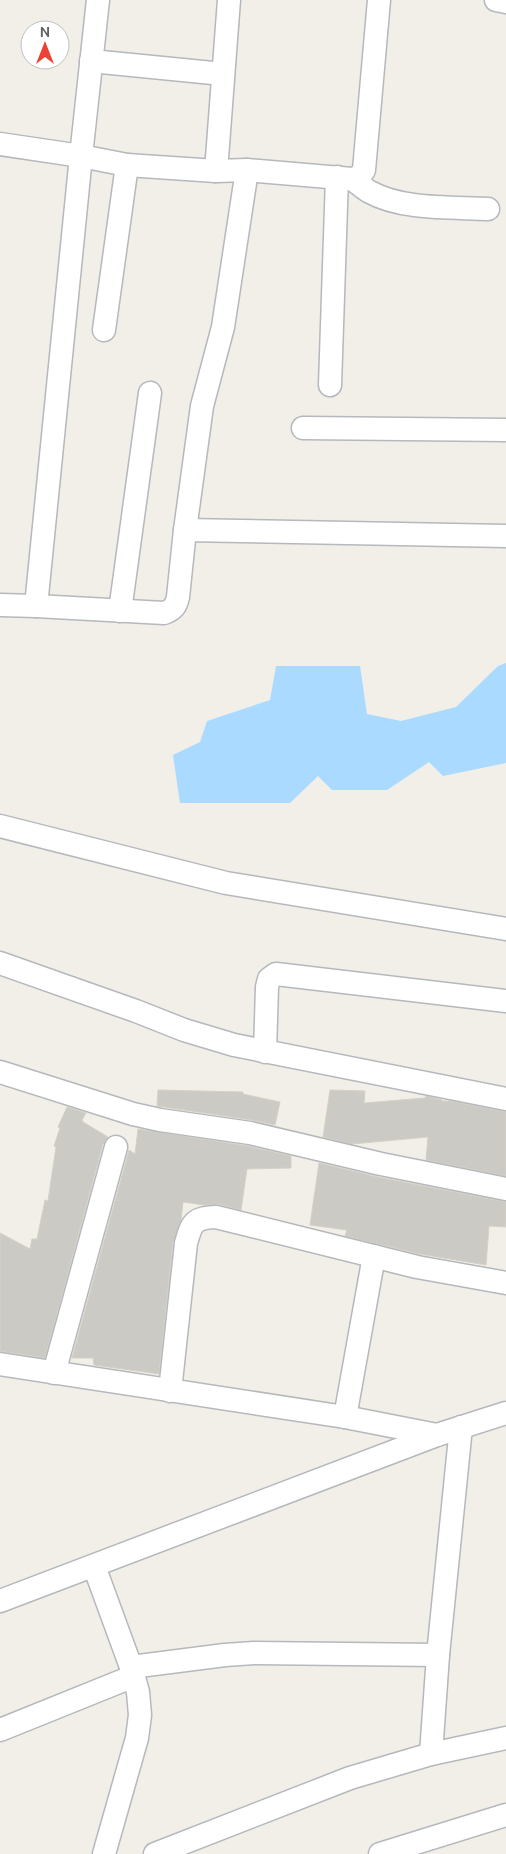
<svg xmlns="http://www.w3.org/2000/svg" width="506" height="1854" font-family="Ubuntu,sans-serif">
	<rect width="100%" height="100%" fill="#f1efe8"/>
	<path fill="#aadaff" d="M506,663V763L443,776L429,762L387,790H332L318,776L290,803H180L173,755L200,742L207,721L270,700L276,666H360L367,714L401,721L456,707L498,666Z"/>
	<g fill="#cccac5" stroke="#d6d1c6">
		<path d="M158,1090L243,1092V1094L280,1102L275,1125L252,1120L157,1106Z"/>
		<path d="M330,1090L365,1091L364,1103L425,1098L426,1096L442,1100V1101H451L506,1112V1176L426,1160L428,1137L352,1144L323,1137Z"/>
		<path d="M67,1107L86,1113L82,1120L83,1122L108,1137L103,1144L45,1358L0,1351V1233L30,1249L32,1239H37L45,1200L48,1201L56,1147L54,1146L60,1128L58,1127Z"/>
		<path d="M138,1129L248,1146L291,1156V1168L247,1169L241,1210L219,1204L204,1205L183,1202L181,1220L173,1242L159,1374L94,1365L93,1358H72L129,1150L135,1154Z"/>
		<path d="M319,1163L378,1177L506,1202V1227L489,1226L486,1265L420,1254L345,1236L347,1230L310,1225Z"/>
	</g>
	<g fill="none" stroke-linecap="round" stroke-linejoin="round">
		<g stroke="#b5b8bc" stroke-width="25">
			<g id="minor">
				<path d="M98,0L81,156L127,165L216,171L247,170L352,179L359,177L364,170L379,0"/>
				<path d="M496,0L506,2"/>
				<path d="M91,61L223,74"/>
				<path d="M0,144L81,156L36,606L164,613C173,610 176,606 178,597L185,530L202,406L223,327L247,170"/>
				<path d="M216,171L229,0"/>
				<path d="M352,179C358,183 364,189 370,192C402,210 452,207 488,209"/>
				<path d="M104,330L127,165"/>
				<path d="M330,385L337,177"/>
				<path d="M303,428L506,430"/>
				<path d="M185,530L506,536"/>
				<path d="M0,605L36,606"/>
				<path d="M120,611L150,393"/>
				<path d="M0,826L226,883L506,929"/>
				<path d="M0,963L136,1011L184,1030L234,1045L506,1099"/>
				<path d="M265,1052L267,987L269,979L276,974L506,1001"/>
				<path d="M0,1072L133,1114L160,1120L250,1133L381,1164L506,1189"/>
				<path d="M0,1364L345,1417L437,1435"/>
				<path d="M54,1373L116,1147"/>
				<path d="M170,1391L186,1243C192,1222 194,1218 216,1217L417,1267L506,1283"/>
				<path d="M345,1417L374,1256"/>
				<path d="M94,1566L131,1667L138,1692L140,1715L137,1738L104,1854"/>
				<path d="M0,1601L437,1435L506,1413"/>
				<path d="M131,1667L225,1655L254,1653L438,1655"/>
				<path d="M0,1730L134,1676"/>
				<path d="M431,1754L438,1655L461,1427"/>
				<path d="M155,1854L350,1778L431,1754L506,1738"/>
				<path d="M380,1854L506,1815"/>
			</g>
		</g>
		<use href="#minor" stroke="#fff" stroke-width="22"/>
	</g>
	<g transform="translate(45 45)"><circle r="24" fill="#ffffff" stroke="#bfc1c3"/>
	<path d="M0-4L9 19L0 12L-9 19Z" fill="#ea4335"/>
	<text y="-8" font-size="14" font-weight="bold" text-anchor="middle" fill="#5f6368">N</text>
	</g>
</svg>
